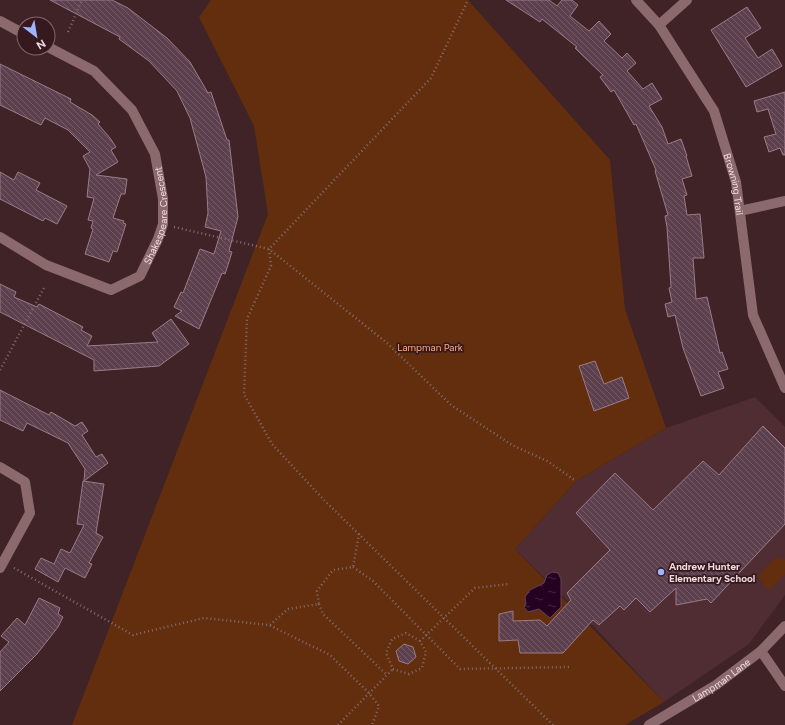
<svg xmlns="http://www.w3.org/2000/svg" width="785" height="725" font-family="Figtree,sans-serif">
	<defs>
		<pattern id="water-ripples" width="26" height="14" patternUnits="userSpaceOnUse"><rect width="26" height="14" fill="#240021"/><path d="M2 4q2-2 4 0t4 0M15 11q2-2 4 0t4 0" fill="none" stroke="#442541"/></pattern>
		<pattern id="building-back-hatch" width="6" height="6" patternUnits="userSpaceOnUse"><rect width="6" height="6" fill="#5d404d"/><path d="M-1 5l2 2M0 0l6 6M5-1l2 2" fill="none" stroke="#755b66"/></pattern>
	</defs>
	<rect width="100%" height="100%" fill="#3f2327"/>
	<path fill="#4f2d32" d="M755,397L785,427V595L749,644L664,702L601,634L515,549L576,481L666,428Z"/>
	<g fill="#622e0d">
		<path d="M211,0H468L610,160L625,309L666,428L576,481L515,549L664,702L625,725H72L268,214L254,126L199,17Z"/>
		<path d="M776,557L785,560V574L771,589L765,587L758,576Z"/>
	</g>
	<path fill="url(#water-ripples)" stroke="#61425a" d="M552,572L558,573L561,579V607L550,618L539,609L528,612L524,607L526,604L525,597L530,590L544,583L547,575Z"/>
	<g fill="url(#building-back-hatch)" stroke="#9b7b89">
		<path d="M50,0H112L128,8L167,38L190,62L208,93L211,92L227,140H229L238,217L229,251L232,252L227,268L225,274L222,273L199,329L175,316L182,311L174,307L181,292L183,293L200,249L214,254L221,231L205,227L208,213L206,177L190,118L177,91L149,61L119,39L120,37Z"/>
		<path d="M506,0H549L557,6L562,0H572L578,5L570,16L589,31L599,21L611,34L604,41L622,58L627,53L636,63L627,71L643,89L652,83L662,99L649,106L662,127L668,144L681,139L687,156H686L692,176L682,179L687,195L684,196L687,215L700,214L704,258H693L696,299L707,297L720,353L722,352L728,369L718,372L724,388L701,396L683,348L675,315L668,317L665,304L672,302L669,288L671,287L667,227L665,216L668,215L655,171L656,170L636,124L634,125L614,90L611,92L600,77L603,75L575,48L577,47L542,19L540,22Z"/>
		<path d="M747,7L761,28L745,38L758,58L772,49L782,66L746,87L711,30Z"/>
		<path d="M0,64L71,99L70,102L92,115L100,122L98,124L110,138L116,147L111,150L118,162L96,175L127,179L125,194H121L113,218L124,221L123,223L126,224L117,252L113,251L109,262L85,254L93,229L91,228L93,221L88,220L94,198L87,197L90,169L83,156L90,152L68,130L45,118L41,125L0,105Z"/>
		<path d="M785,92V155H783L780,148L769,152L764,137L776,134L768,109L757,112L754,101Z"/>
		<path d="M0,172L14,180L18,172L40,183L36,190L67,206L57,224L45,218L43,221L0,199Z"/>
		<path d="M0,284L16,292L14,297L37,307L39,304L83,327L81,330L92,336L87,346L158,342L152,333L171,319L189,344L159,366L94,371V360L0,312Z"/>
		<path d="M595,361L604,384L622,377L629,398L594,411L579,366Z"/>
		<path d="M0,390L49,415L51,412L75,426L82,422L88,431L82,435L96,457L102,454L108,463L84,481L85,469L68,443L27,423L23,431L0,420Z"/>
		<path d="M763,426L785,448V524L711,603L707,599L676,605V588L650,612L636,598L624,610L620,606L599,625L593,620L563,653H520L518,640L499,641V614L513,611V621L540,620L547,626L571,600L567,593L610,550L576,513L615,473L653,510L703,461L719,475Z"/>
		<path d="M83,481L104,484L96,533L103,537L89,563L92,564L85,578L65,568L58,582L35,569L41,558L54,564L61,549L70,553L84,525L77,524Z"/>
		<path d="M39,598L60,608L58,614L63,617L58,627L37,654L0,691V652L9,642L1,636L17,618L25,625Z"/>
		<path d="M404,644L413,647L416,657L408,664L399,661L396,651Z"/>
	</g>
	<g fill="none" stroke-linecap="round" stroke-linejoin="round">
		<g stroke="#846c6f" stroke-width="2.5" stroke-dasharray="1 3" stroke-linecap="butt">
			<path d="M68,32L82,0"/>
			<path d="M174,227L269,249L431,78L468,0"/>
			<path d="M0,370L44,288"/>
			<path d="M353,567L373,581L460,669L569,667"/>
			<path d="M14,568L133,635L204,618L269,625L330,655L369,693L379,706L372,725"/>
			<path d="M319,604L323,614L387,675"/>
			<path d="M270,625L288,609L319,604L317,591L333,570L353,567L359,534"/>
			<path d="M420,641L406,633L392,639L386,653L393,669L409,674L422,668L426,652L420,641L475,588L509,584"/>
			<path d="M338,725L393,669"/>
			<path d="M553,725L324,500L272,444L244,394L247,319L271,266L269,249L387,343L451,405L512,445L547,461L576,481"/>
		</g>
		<g stroke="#8b696d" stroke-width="10">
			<path id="s1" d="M636,0L659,25L714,111L736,182L753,315L785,388"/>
			<path d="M0,21L24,34"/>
			<path d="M659,25L687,0"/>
			<path d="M740,211L785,201"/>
			<path id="s2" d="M0,237L46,265L111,290L140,276L158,239L163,224V199L155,154L132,110L94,71L48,47"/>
			<path d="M0,467L25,482L30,513L0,568"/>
			<path d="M761,651L785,686"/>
			<path id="s3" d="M649,725L716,685L761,651L785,626"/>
		</g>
	</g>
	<circle fill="#a0b3fd" stroke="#35191e" stroke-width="1.5" cx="661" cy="572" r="4"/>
	<g text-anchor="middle" stroke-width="3.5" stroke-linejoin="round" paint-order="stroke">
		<g font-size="10" fill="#f0dcde" stroke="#35191e">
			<text dy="4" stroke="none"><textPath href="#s1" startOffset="212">Browning Trail</textPath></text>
			<text dy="4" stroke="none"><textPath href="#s2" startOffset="220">Shakespeare Crescent</textPath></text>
			<text dy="4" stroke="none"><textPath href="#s3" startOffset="85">Lampman Lane</textPath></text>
		</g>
		<g font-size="10" fill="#fcad82" stroke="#35191e">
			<text x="430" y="351">Lampman Park</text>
		</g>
		<g font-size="10" font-weight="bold" fill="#f0dcde" stroke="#35191e" text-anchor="start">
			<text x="669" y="570">Andrew Hunter<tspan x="669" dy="12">Elementary School</tspan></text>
		</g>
	</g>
	<g transform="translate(36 36) rotate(149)"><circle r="19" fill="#35191e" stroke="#80676b"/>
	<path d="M0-3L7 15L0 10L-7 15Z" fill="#a0b3fd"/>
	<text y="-6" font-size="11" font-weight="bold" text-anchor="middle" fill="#f0dcde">N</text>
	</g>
</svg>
